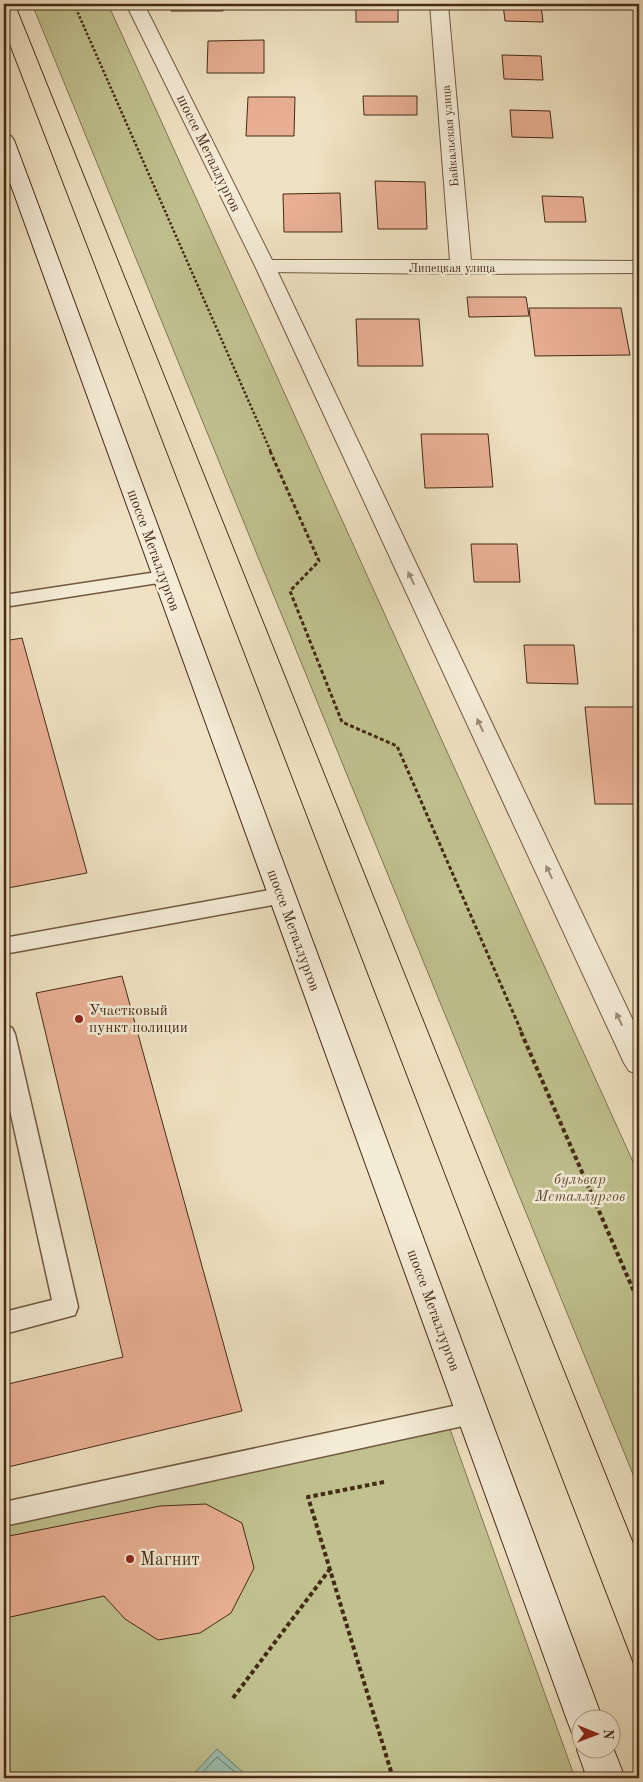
<svg xmlns="http://www.w3.org/2000/svg" width="643" height="1782" font-family="'Old Standard TT',serif">
	<rect width="100%" height="100%" fill="#efe2c2"/>
	<filter id="stains"><feTurbulence type="fractalNoise" baseFrequency=".004" numOctaves="4"/><feColorMatrix values="0 0 0 0 .2 0 0 0 0 .09 0 0 0 0 .02 0 0 0 .5 -.17"/></filter>
	<radialGradient id="worn" r=".72"><stop offset=".6" stop-color="#630" stop-opacity="0"/><stop offset="1" stop-color="#630" stop-opacity=".3"/></radialGradient>
	<g fill="#c0c18f" stroke="#827652">
		<path d="M32,4H108L639,1175V1489Z"/>
		<path d="M446,1418L575,1778H249L217,1749L190,1778H4V1514Z"/>
	</g>
	<path fill="#9abeaf" stroke="#788371" d="M217,1749L249,1778H190Z"/>
	<g fill="none" stroke-linecap="round" stroke-linejoin="round">
		<path stroke="#707462" stroke-width="1" d="M197,1778L217,1757L242,1778"/>
	</g>
	<g fill="#e8af93" stroke="#452b15">
		<path d="M171,4H224L223,11H171Z"/>
		<rect x="356" y="4" width="42" height="18"/>
		<path d="M503,4H541L543,22L505,21Z"/>
		<path d="M264,40V73H207L208,41Z"/>
		<path d="M502,55L541,56L543,80L504,79Z"/>
		<path d="M363,96H417V115H364Z"/>
		<path d="M248,97H295L294,136H246Z"/>
		<path d="M510,110L550,111L553,138L512,137Z"/>
		<path d="M375,181L425,182L427,229H378Z"/>
		<path d="M340,193L342,232H284L283,194Z"/>
		<path d="M542,196L583,197L586,222H545Z"/>
		<path d="M467,297H526L529,316L469,317Z"/>
		<path d="M529,308H621L630,355L535,356Z"/>
		<path d="M356,319H419L423,366H358Z"/>
		<path d="M421,434H488L493,487L425,488Z"/>
		<path d="M471,544H517L520,582H474Z"/>
		<path d="M22,638L87,873L8,888L4,869V641Z"/>
		<path d="M524,645H574L578,684L527,683Z"/>
		<path d="M585,707H639V804H595Z"/>
		<path d="M122,976L242,1411L4,1468V1385L123,1357L36,993Z"/>
		<path d="M206,1504L242,1523L254,1568L231,1613L200,1633L158,1640L125,1619L104,1596L6,1618L4,1600V1537L160,1506Z"/>
	</g>
	<g fill="none" stroke-linecap="round" stroke-linejoin="round">
		<g stroke="#705940" stroke-width="3">
			<g id="service">
				<path d="M164,571L171,573L173,577L171,581L4,607V595Z"/>
				<path d="M281,888L289,890L292,896L289,902L4,954V938Z"/>
				<path d="M4,1025L12,1028L15,1034L78,1307L75,1315L4,1334V1312L52,1300L4,1083Z"/>
				<path d="M472,1402L481,1405L485,1413L481,1421L472,1424L4,1526V1502Z"/>
			</g>
		</g>
		<g stroke="#705940" stroke-width="2">
			<path id="minor" d="M430,4H448L471,260L639,261V273L461,274L265,272L258,270L255,266L258,262L265,260H450Z"/>
		</g>
		<g stroke="#705940" stroke-width="2">
			<path id="tertiary" d="M126,4H144L275,266L639,1033V1074L629,1071L624,1063L255,266Z"/>
		</g>
		<g stroke="#452b15" stroke-width="2">
			<g id="secondary">
				<path d="M4,134L11,136L14,140L603,1720H580V1736L572,1733L567,1720L4,166Z"/>
				<path d="M610,1740L625,1778H587L577,1750L580,1743V1750H610Z"/>
			</g>
		</g>
		<path stroke="#452b15" stroke-width="2.5" stroke-dasharray="2.5 2" stroke-linecap="butt" d="M74,4L271,452"/>
		<path stroke="#452b15" stroke-width="3" stroke-dasharray="4 2.5" stroke-linecap="butt" d="M270,451L319,561L290,591L342,722L397,746L522,1033"/>
		<g stroke="#452b15" stroke-width="4" stroke-dasharray="4.5 3" stroke-linecap="butt">
			<path d="M521,1032L639,1303"/>
			<path d="M384,1482L308,1497L393,1778"/>
			<path d="M233,1698L330,1569"/>
		</g>
		<use href="#service" fill="#f5ecd7" fill-rule="evenodd"/>
		<use href="#minor" fill="#f5ecd7" fill-rule="evenodd"/>
		<use href="#tertiary" fill="#f5ecd7" fill-rule="evenodd"/>
		<use href="#secondary" fill="#f5ecd7" fill-rule="evenodd"/>
		<g stroke="#452b15" stroke-width="1">
			<path d="M15,4L639,1557"/>
			<path d="M4,30L639,1678"/>
		</g>
	</g>
	<defs><path id="oneway-solid" d="M-6-.8H1V-3.2L6.5 0L1 3.2V.8H-6Z" transform="scale(1.25)"/></defs>
	<g fill="#9d8c76">
		<use href="#oneway-solid" transform="translate(411 578) rotate(-115)"/>
		<use href="#oneway-solid" transform="translate(480 725) rotate(-115)"/>
		<use href="#oneway-solid" transform="translate(549 872) rotate(-115)"/>
		<use href="#oneway-solid" transform="translate(619 1019) rotate(-115)"/>
	</g>
	<g fill="#8f2418" stroke="#f5ecd7" stroke-width="2">
		<circle cx="79" cy="1019" r="5"/>
		<circle cx="130" cy="1559" r="5"/>
	</g>
	<g text-anchor="middle" stroke-width="5" stroke-linejoin="round" paint-order="stroke">
		<g font-size="12" fill="#452b15" stroke="#f5ecd7">
			<text transform="translate(450 136) rotate(-95)" y="4">Байкальская улица</text>
			<text x="452" y="272">Липецкая улица</text>
		</g>
		<g font-size="15" fill="#452b15" stroke="#f5ecd7">
			<text transform="translate(209 153) rotate(64)" y="5">шоссе Металлургов</text>
			<text transform="translate(154 550) rotate(70)" y="5">шоссе Металлургов</text>
			<text transform="translate(294 930) rotate(70)" y="5">шоссе Металлургов</text>
			<text transform="translate(434 1310) rotate(70)" y="5">шоссе Металлургов</text>
		</g>
		<g font-size="15" fill="#452b15" stroke="#f5ecd7" text-anchor="start">
			<text x="89" y="1015">Участковый<tspan x="89" dy="17">пункт полиции</tspan></text>
		</g>
		<g font-size="15" font-style="italic" fill="#645034" stroke="#f5ecd7">
			<text x="580" y="1184">бульвар<tspan x="580" dy="17">Металлургов</tspan></text>
		</g>
		<g font-size="18" fill="#452b15" stroke="#f5ecd7" text-anchor="start">
			<text x="140" y="1565">Магнит</text>
		</g>
	</g>
	<rect width="643" height="1782" fill="none" stroke="#efe2c2" stroke-width="20"/>
	<rect x="5" y="5" width="633" height="1772" fill="none" stroke="#452b15" stroke-width="2.5"/>
	<rect x="10" y="10" width="623" height="1762" fill="none" stroke="#452b15"/>
	<g transform="translate(596 1734) rotate(91)"><circle r="24" fill="#f5ecd7" stroke="#af9f89"/>
	<path d="M0-4L9 19L0 12L-9 19Z" fill="#8f2418"/>
	<text y="-8" font-size="14" font-weight="bold" text-anchor="middle" fill="#452b15">N</text>
	</g>
	<rect width="100%" height="100%" filter="url(#stains)"/>
	<rect width="100%" height="100%" fill="url(#worn)"/>
</svg>
